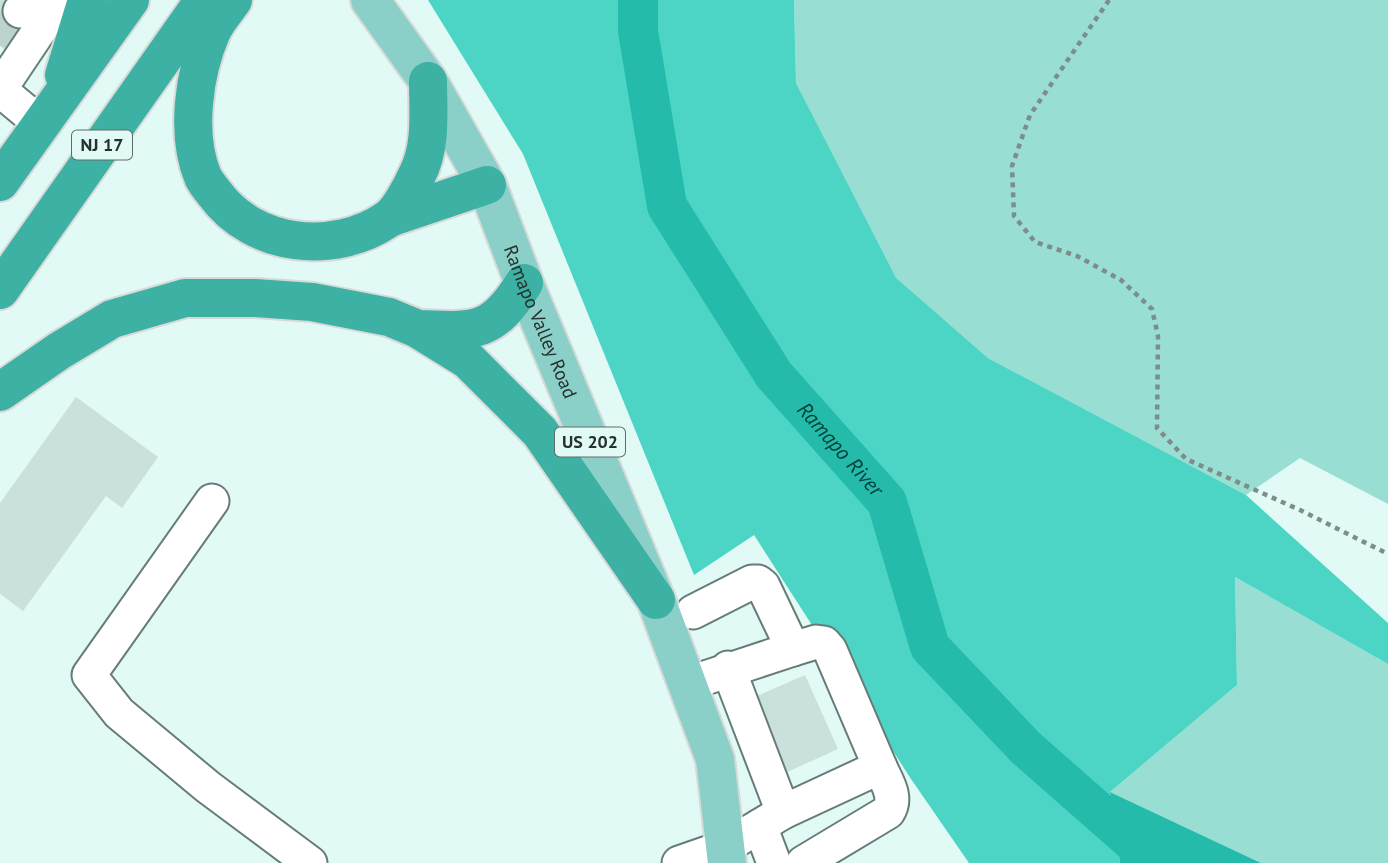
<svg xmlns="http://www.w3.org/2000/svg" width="1388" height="863" font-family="'PT Sans',sans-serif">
	<rect width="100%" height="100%" fill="#e2faf6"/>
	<g fill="#98ded3">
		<path d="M794,0H1388V504L1300,458L1246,495L988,358L895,278L796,83Z"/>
		<path d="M1235,577L1388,664V863H1261L1110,792L1237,685Z"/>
	</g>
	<path fill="#4cd5c4" d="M428,0H794L796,83L896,278L988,358L1246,495L1388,623V664L1235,577L1237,685L1110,792L1120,863H969L911,779L754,535L694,575L523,154Z"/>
	<path fill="#25bbaa" d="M1110,792L1261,863H1120Z"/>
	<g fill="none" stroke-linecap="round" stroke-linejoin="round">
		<path stroke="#25bbaa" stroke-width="40" id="s1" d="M638,0V31L667,206L774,375L887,502L930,647L1026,748L1141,849L1173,863"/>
	</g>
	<g fill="#c9e0dc">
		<path d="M0,0H7L26,16L6,51L0,46Z"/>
		<path d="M76,397L158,457L122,508L106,496L23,611L0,594V503Z"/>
		<path d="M805,675L838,749L783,774L750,699Z"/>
	</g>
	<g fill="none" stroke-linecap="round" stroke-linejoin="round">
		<path stroke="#bcd2ce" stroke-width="33" stroke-dasharray="33 17" stroke-linecap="butt" d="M0,45L20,11"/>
		<g stroke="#667c78" stroke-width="37">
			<g id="minor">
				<path d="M20,11L35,0"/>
				<path d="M0,89L59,1"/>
				<path d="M0,90L41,124"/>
				<path d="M212,501L89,675L119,713L208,787L310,863"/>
				<path d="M693,612L752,582H758L763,586L793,649"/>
				<path d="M728,668L783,812"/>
				<path d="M760,826L774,863"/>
				<path d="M679,863L725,847L783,812L880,767L830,650L824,643L816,642L793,649L687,684"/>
				<path d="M803,863L888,812C898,797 886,781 880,767"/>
			</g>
		</g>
		<g stroke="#d8dad9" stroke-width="42">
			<g id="major">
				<path id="s2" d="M370,0L428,81L487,185L524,283L656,600L715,759L727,863"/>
			</g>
		</g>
		<g stroke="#d8dad9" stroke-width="42">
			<g id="highway">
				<path d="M233,0C226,10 217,20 212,31C194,72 185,134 203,177C206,183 211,189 215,194C254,247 334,256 388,219C399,211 411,188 417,175C432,146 428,112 428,81"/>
				<path d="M64,75L87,0"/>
				<path d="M0,182L130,0"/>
				<path d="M389,218L487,185"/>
				<path d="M0,290L204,0"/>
				<path d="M418,329C474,331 492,335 524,283"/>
				<path d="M0,392L59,351L112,319L185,298H255L312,302L389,317L418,329L468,360L540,432L656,600"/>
			</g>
		</g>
		<path stroke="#7d8d8a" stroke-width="4.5" stroke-dasharray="5 5" stroke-linecap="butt" d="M1109,0L1030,115L1012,166L1014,216L1035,242L1077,256L1121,280L1152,309L1158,336L1157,428L1186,459L1300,510L1388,554"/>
		<use href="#minor" stroke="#fff" stroke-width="33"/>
		<use href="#major" stroke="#8bd0c8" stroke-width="38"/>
		<use href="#highway" stroke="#3db1a3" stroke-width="38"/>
	</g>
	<g text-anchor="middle" stroke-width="5" stroke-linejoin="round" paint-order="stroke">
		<g fill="#e2faf6" stroke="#5e6d6a" stroke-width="2">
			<rect x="72" y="130.5" width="60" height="29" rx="5"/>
			<rect x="555" y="427.5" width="70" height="29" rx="5"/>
		</g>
		<g font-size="18" font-weight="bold" fill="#26302e">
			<text x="102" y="151">NJ 17</text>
			<text x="590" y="448">US 202</text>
		</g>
		<g font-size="19" fill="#26302e" stroke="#e2faf6">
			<text dy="7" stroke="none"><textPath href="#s2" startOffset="366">Ramapo Valley Road</textPath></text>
		</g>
		<g font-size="21" font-style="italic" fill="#00413a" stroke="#e2faf6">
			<text dy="7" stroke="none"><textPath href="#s1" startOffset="508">Ramapo River</textPath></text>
		</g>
	</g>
</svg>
